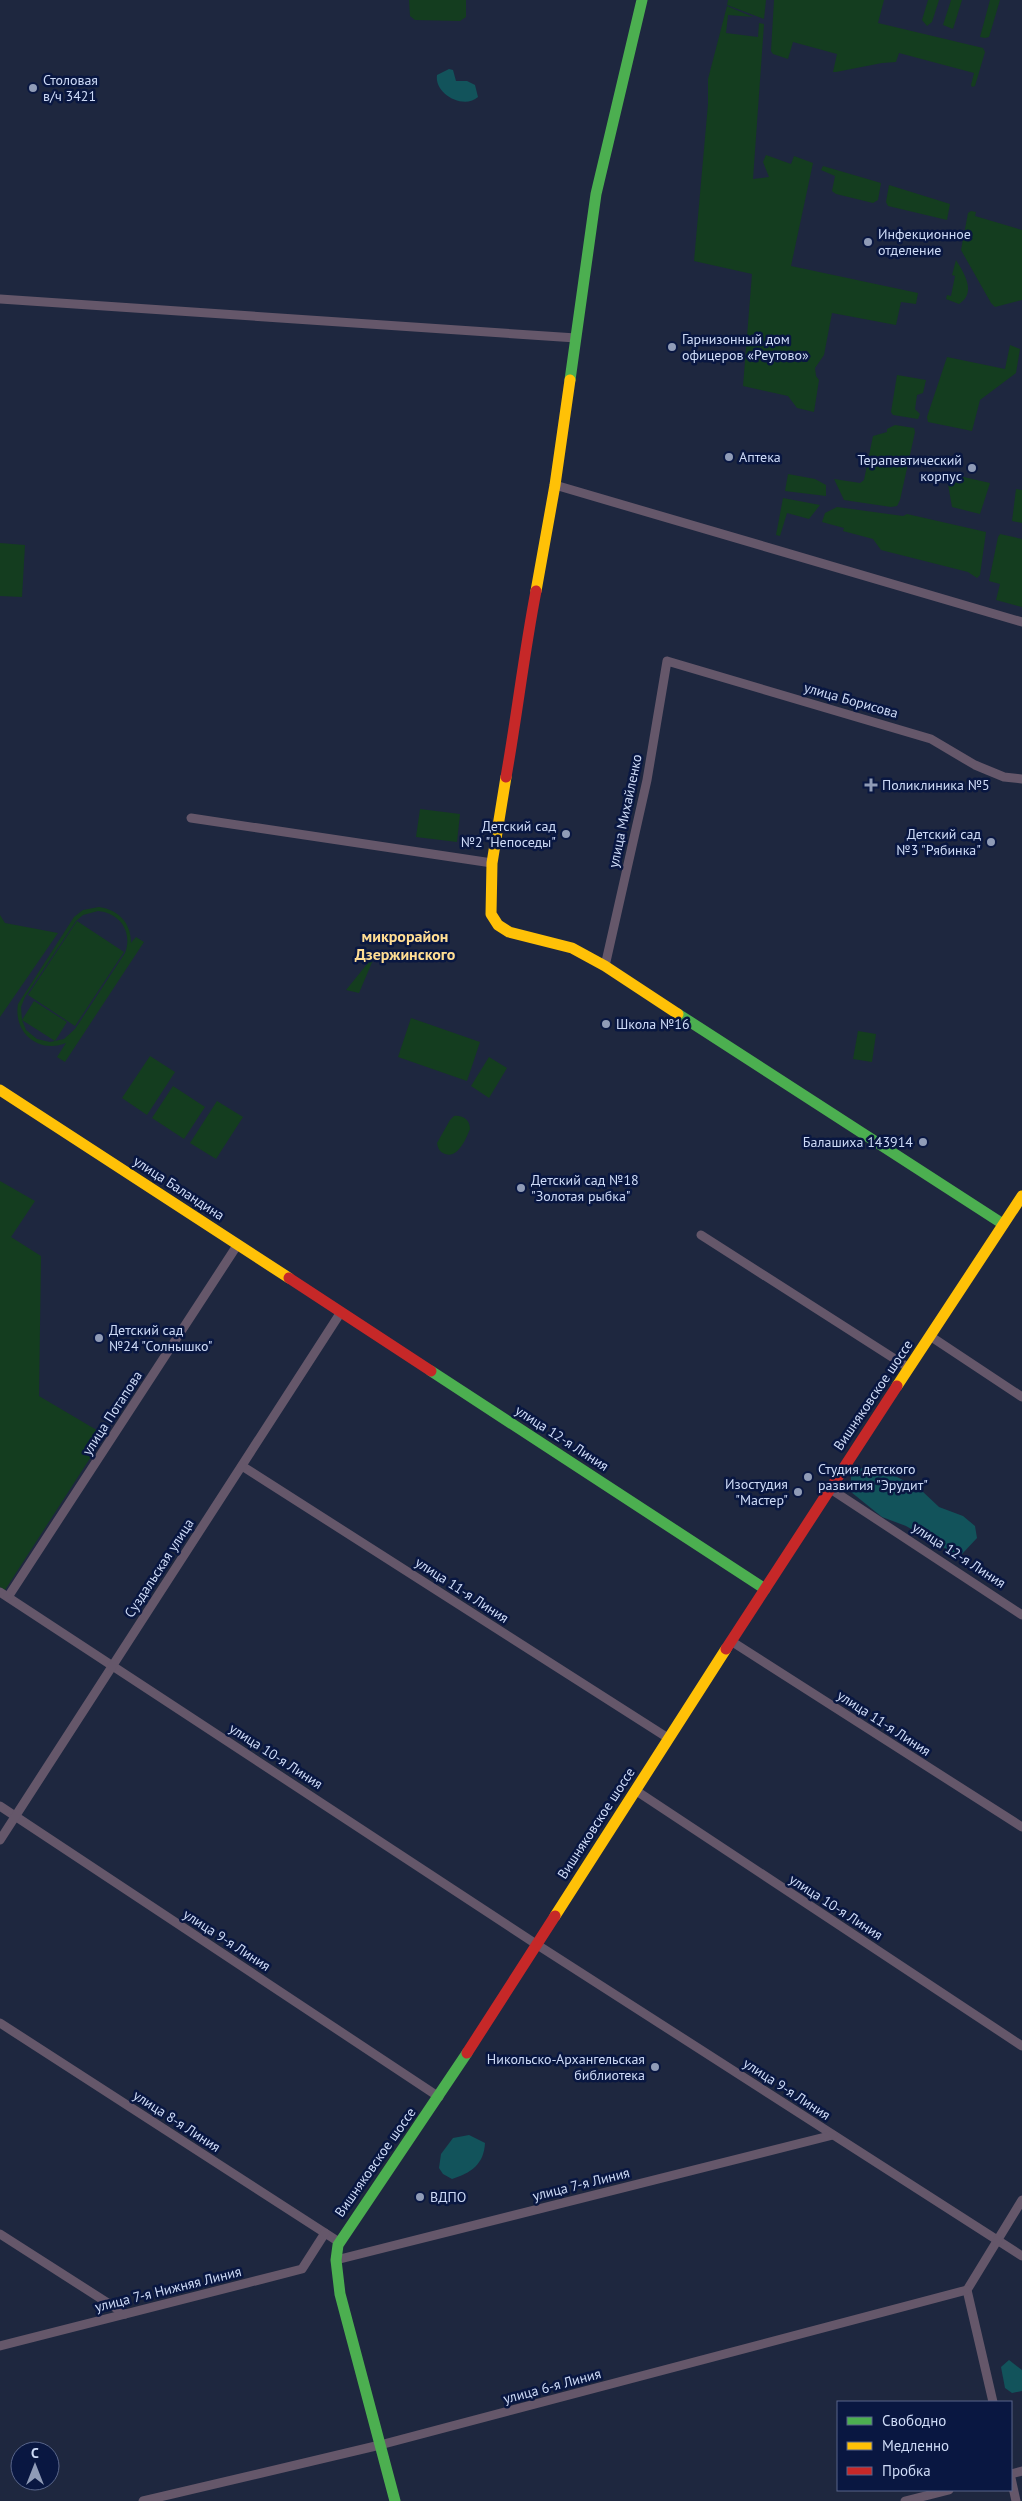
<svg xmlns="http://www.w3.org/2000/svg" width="1022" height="2501" font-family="'PT Sans',sans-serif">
	<rect width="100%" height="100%" fill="#1e273f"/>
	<g fill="#143d1f" fill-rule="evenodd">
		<path d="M409,0H466V17L460,21L415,20L410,16Z"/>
		<path d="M728,0H766L764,19L727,5Z"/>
		<path d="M774,0H884L878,23L983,48L985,52L975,86L972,87L971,85L974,73L899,53L896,62L882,63L836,72H833L837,54L793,42L788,59L773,54L771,51Z"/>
		<path d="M928,0H939L932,22L927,26L922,20Z"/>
		<path d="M951,0H962L953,29L943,25Z"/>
		<path d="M990,0H1000L989,37L985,38L980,37Z"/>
		<path d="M727,6L753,17L728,15L726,33L758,37L759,23L764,24L753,179L769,177L763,162L766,155L791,164L794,156L813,163L791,266L918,293L916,304L901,302L896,325L832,313L824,355L815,368L816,376L819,380L814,412L797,408L788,396L743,386L752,274L694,261L708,104V79Z"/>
		<path d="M823,166L881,183L878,200L873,203L836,194L832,191L835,176L821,170Z"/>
		<path d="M889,185L950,204L947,220L888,206L886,202Z"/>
		<path d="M971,211L976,212L975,216L1022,230V300L995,307L991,303L961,250L968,213Z"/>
		<path d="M956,260C964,273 977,293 959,304L946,299L947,295L951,296L955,276L952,275Z"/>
		<path d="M1010,345L1020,349L1016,373L980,400L972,431L928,422L927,417L947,357L1005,369Z"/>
		<path d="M897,375L926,380L923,393L917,395L915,409L920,414L918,419L893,415L891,412Z"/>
		<path d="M895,425L914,428L915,432L900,500L897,506L891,507L844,500L834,479L860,483L864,480L873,436L887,432V429Z"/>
		<path d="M946,473L990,483L980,514L952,507Z"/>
		<path d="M788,474L815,479L826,485V496L785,491Z"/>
		<path d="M1016,489L1022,490V523L1012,521Z"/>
		<path d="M783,498L820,505L809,519L787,513L780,536L776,535Z"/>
		<path d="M837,507L903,516L907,514L986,532L980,575L977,578L968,572L881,550L873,539L843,531L844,528L822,522L825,513Z"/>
		<path d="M1000,534L1022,539V607L996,600L1000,584L989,581L998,537Z"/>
		<path d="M0,543L25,545L22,597L0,596Z"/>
		<path d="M420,809L460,814L457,842L416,837Z"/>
		<path d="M99,907C119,910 131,923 131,943L136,937L144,942L65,1062L57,1057L66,1043C39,1054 13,1033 18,1004L74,917L83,910ZM98,911C120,913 133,932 125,953L75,1029L64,1039L50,1042L37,1039L26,1030L22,1020L55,1041L67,1022L34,1001L22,1020L21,1007L25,997L76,921L83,915Z"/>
		<path d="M0,915L5,923L58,933L0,1017Z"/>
		<path d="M77,921L124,952L75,1026L28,995Z"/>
		<path d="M376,953L359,993L346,990Z"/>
		<path d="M411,1018L480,1042L467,1081L398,1057Z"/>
		<path d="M858,1031L876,1034L872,1062L853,1059Z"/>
		<path d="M150,1056L175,1072L147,1115L122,1098Z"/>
		<path d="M489,1057L507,1068L489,1098L471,1086Z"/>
		<path d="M173,1086L205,1107L184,1139L152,1118Z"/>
		<path d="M217,1101L243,1117L216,1159L190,1143Z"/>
		<path d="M454,1116C463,1115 470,1120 470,1129C466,1139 457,1161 443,1153C439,1151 438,1148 437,1143L450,1120Z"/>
		<path d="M0,1181L35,1201L11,1237L41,1256L39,1396L105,1435L5,1590L0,1587Z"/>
	</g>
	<g fill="#12535b">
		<path d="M449,69L453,70L456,81H467L475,85L478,97C464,110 434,94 437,75Z"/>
		<path d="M862,1468H879L901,1479L922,1491L939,1507L963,1516L975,1526L977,1538L962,1554L953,1553L906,1526L882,1517L851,1492V1473Z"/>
		<path d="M469,2135L485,2143C484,2164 471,2173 452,2179L443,2174L439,2168L441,2154L453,2138Z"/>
		<path d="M1009,2360L1022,2370V2391L1012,2393L1005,2388L1001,2367Z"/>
	</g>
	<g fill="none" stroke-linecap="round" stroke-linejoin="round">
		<g stroke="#65576a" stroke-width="9">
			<path d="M0,299L576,338"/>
			<path d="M555,485L1022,622"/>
			<path d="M191,818L492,863"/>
			<path d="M605,966L647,780L667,661L931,739L975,765L1004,777L1022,779"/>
			<path d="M701,1235L909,1368"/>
			<path d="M930,1336L1022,1397"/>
			<path d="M242,1466L668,1738"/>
			<path d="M829,1488L1022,1615"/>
			<path d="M0,1592L536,1944L1022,2256"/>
			<path d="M8,1597L238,1244"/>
			<path d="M731,1641L1022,1827"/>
			<path d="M635,1790L1022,2046"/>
			<path d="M0,1806L439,2097"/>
			<path d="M0,1840L341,1312"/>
			<path d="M0,2023L339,2242"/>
			<path d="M0,2234L125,2314"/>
			<path d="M336,2260L833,2135"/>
			<path d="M0,2346L302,2269L325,2233"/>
			<path d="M993,2402L967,2290L1022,2200"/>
			<path d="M1011,2474L1022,2471"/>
			<path d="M1011,2478L1016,2501"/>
			<path d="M143,2501L380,2445L967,2290"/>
			<path d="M905,2501L949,2490"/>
		</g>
		<g stroke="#4caf50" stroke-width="11">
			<path d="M570,380L596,194L642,0"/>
			<path d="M678,1014L1003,1224"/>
			<path d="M431,1371L765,1589"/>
			<path d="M395,2501L340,2294L336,2260L338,2245L467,2053"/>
		</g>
		<g stroke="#ffc107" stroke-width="11">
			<path d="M536,591L555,485L570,380"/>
			<path d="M506,777L492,863L491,914L498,925L509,932L572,948L605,966L678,1014"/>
			<path d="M0,1090L289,1278"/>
			<path d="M897,1386L1022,1196"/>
			<path d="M555,1916L726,1649"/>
		</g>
		<g stroke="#c62828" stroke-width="11">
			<path d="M506,777C517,715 524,653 536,591"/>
			<path d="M289,1278L431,1371"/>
			<path d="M726,1649L897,1386"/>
			<path d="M467,2053L555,1916"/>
		</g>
	</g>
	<g fill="#909cb7" stroke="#091741" stroke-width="2">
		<circle cx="33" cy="88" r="5"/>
		<circle cx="868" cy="242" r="5"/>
		<circle cx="672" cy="347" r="5"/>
		<circle cx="729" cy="457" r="5"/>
		<circle cx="972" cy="468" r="5"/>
		<path d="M868.5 777.5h5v5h5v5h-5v5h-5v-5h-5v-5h5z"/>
		<circle cx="566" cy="834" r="5"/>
		<circle cx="991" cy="842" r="5"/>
		<circle cx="606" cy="1024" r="5"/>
		<circle cx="923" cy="1142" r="5"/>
		<circle cx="521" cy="1188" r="5"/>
		<circle cx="99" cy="1338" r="5"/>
		<circle cx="808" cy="1477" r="5"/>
		<circle cx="798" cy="1492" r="5"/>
		<circle cx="655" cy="2067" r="5"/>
		<circle cx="420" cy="2197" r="5"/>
	</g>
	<g text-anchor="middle" stroke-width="5" stroke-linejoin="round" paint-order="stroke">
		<g font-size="14" fill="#cedbf7" stroke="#091741" text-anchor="start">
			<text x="43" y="85">Столовая<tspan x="43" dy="16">в/ч 3421</tspan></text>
			<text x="878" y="239">Инфекционное<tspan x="878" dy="16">отделение</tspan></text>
			<text x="682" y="344">Гарнизонный дом<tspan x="682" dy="16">офицеров «Реутово»</tspan></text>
			<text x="739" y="462">Аптека</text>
			<text x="962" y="465" text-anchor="end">Терапевтический<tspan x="962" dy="16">корпус</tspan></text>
			<text x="882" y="790">Поликлиника №5</text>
			<text x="556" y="831" text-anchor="end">Детский сад<tspan x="556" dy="16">№2 "Непоседы"</tspan></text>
			<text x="981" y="839" text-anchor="end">Детский сад<tspan x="981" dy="16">№3 "Рябинка"</tspan></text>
			<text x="616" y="1029">Школа №16</text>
			<text x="913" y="1147" text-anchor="end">Балашиха 143914</text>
			<text x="531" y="1185">Детский сад №18<tspan x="531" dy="16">"Золотая рыбка"</tspan></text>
			<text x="109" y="1335">Детский сад<tspan x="109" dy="16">№24 "Солнышко"</tspan></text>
			<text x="818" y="1474">Студия детского<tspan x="818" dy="16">развития "Эрудит"</tspan></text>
			<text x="788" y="1489" text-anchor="end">Изостудия<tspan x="788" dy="16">"Мастер"</tspan></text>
			<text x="645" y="2064" text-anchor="end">Никольско-Архангельская<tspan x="645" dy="16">библиотека</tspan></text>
			<text x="430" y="2202">ВДПО</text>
		</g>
		<g font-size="14" fill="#cedbf7" stroke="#091741">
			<text transform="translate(851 700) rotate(16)" y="5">улица Борисова</text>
			<text transform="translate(625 811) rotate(-78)" y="5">улица Михайленко</text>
			<text transform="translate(179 1188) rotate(33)" y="5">улица Баландина</text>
			<text transform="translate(873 1395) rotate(-56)" y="5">Вишняковское шоссе</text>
			<text transform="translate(112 1413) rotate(-57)" y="5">улица Потапова</text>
			<text transform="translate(562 1438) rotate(33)" y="5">улица 12-я Линия</text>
			<text transform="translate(959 1555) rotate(33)" y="5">улица 12-я Линия</text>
			<text transform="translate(159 1568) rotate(-57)" y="5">Суздальская улица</text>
			<text transform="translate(462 1590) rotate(33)" y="5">улица 11-я Линия</text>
			<text transform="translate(884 1723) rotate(33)" y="5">улица 11-я Линия</text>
			<text transform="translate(276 1756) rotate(33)" y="5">улица 10-я Линия</text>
			<text transform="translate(596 1823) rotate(-57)" y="5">Вишняковское шоссе</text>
			<text transform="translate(836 1907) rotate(33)" y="5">улица 10-я Линия</text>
			<text transform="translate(227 1940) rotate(33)" y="5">улица 9-я Линия</text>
			<text transform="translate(787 2089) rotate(33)" y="5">улица 9-я Линия</text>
			<text transform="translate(177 2121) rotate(33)" y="5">улица 8-я Линия</text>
			<text transform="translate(375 2162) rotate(-55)" y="5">Вишняковское шоссе</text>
			<text transform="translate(581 2184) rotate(-14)" y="5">улица 7-я Линия</text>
			<text transform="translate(168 2289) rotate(-14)" y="5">улица 7-я Нижняя Линия</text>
			<text transform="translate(552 2386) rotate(-15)" y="5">улица 6-я Линия</text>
		</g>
		<g font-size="16" font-weight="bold" fill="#ffdd93" stroke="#091741">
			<text x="405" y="942">микрорайон<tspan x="405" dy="18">Дзержинского</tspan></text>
		</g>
	</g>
	<rect x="837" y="2401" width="175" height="90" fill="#091741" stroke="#58658a"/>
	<rect x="847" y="2417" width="25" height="8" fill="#4caf50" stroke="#58658a"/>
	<text x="882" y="2426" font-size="15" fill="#cedbf7">Свободно</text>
	<rect x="847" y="2442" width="25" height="8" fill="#ffc107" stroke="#58658a"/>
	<text x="882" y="2451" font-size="15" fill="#cedbf7">Медленно</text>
	<rect x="847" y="2467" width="25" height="8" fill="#c62828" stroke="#58658a"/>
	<text x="882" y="2476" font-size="15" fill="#cedbf7">Пробка</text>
	<g transform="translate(35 2466)"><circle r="24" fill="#091741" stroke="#58658a"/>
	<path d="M0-4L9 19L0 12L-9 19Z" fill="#909cb7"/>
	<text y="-8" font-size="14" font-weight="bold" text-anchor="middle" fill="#cedbf7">С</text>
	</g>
</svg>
